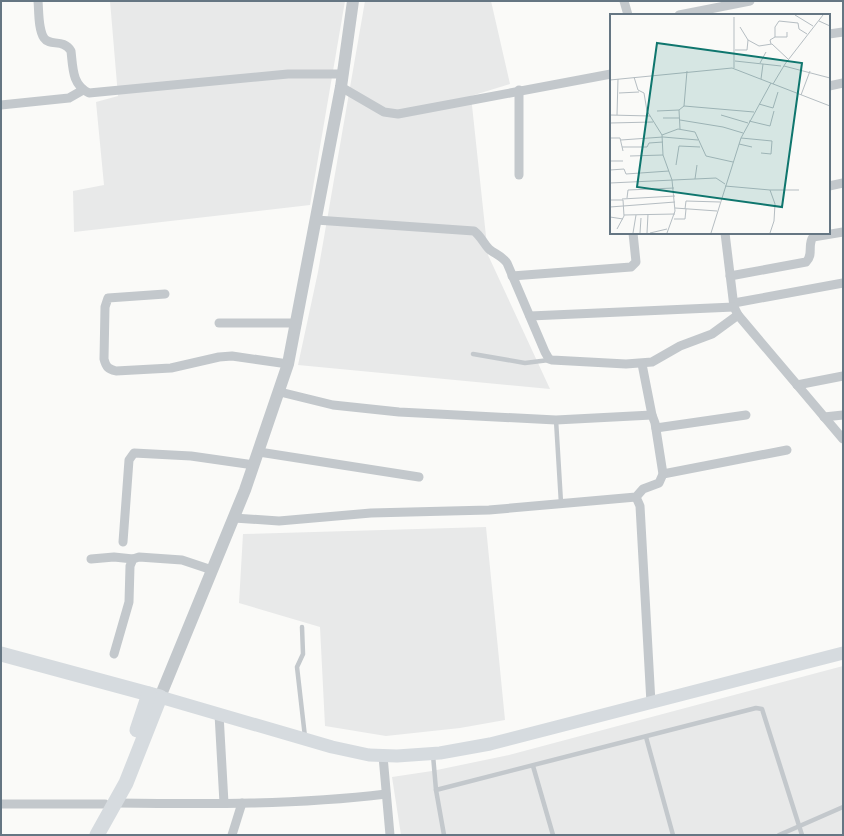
<svg xmlns="http://www.w3.org/2000/svg" width="844" height="836" font-family="Roboto,sans-serif">
	<rect width="100%" height="100%" fill="#fafaf8"/>
	<g fill="#e8e9e9">
		<path d="M110,1H345L310,205L74,232L73,191L104,185L96,102L118,96Z"/>
		<path d="M365,1H491L510,84L471,96L488,255L550,389L298,365L318,272Z"/>
		<path d="M486,527L505,720L460,728L386,736L325,726L320,627L239,603L243,534Z"/>
		<path d="M843,666V835H401L392,777L432,771L509,755Z"/>
	</g>
	<g fill="none" stroke-linecap="round" stroke-linejoin="round">
		<g stroke="#c3c8cc" stroke-width="4.5">
			<path d="M473,354L525,363L549,360"/>
			<path d="M556,420L561,503"/>
			<path d="M302,627L303,654L297,667L305,737"/>
			<path d="M646,737L673,835"/>
			<path d="M433,755L436,790L444,835"/>
			<path d="M533,766L553,835"/>
			<path d="M436,790L756,708L762,709L802,835"/>
			<path d="M779,835L843,807"/>
		</g>
		<g stroke="#c3c8cc" stroke-width="9">
			<path d="M38,1C39,11 38,29 44,38C50,47 63,38 71,51C73,68 72,85 89,93L288,74H343"/>
			<path d="M624,1L628,15"/>
			<path d="M679,15L750,1"/>
			<path d="M829,34L843,32"/>
			<path d="M829,86L843,83"/>
			<path d="M341,87L384,112L398,114L611,74"/>
			<path d="M1,105L69,98L83,90"/>
			<path d="M519,175V90"/>
			<path d="M829,186L843,183"/>
			<path d="M316,220L474,231C481,236 483,243 489,249C495,254 502,256 507,263L545,352L549,359L552,360L626,364L652,362L680,346L712,334L738,315"/>
			<path d="M725,233L734,307L738,315L843,439"/>
			<path d="M512,276L631,267L636,262L633,233"/>
			<path d="M730,276L806,262C814,255 807,245 813,237L843,232"/>
			<path d="M165,294L108,298L105,307L104,359C106,367 108,369 116,371L171,368L219,357L232,356L288,364"/>
			<path d="M734,303L843,283"/>
			<path d="M530,316L734,307"/>
			<path d="M219,323H297"/>
			<path d="M797,385L843,376"/>
			<path d="M280,392L333,405L399,412L556,420L652,415"/>
			<path d="M824,417L843,415"/>
			<path d="M656,428L746,415"/>
			<path d="M259,452L419,477"/>
			<path d="M663,474L787,450"/>
			<path d="M636,497L640,506L651,703"/>
			<path d="M234,518L279,521L371,513L489,510L636,497L643,489L659,483L663,474L655,423L652,415L642,364"/>
			<path d="M123,542L129,460L134,453L191,456L254,465"/>
			<path d="M91,559L114,557L133,559"/>
			<path d="M114,654L129,602L130,566L133,559L139,557L182,560L212,570"/>
			<path d="M219,714L224,803"/>
			<path d="M383,756L390,835"/>
			<path d="M116,803C206,804 297,805 386,794"/>
			<path d="M1,804H105"/>
			<path d="M232,835L242,803"/>
		</g>
		<path stroke="#c3c8cc" stroke-width="12" d="M160,697L245,490L288,364L341,87L353,1"/>
		<path stroke="#d6dbdf" stroke-width="13" d="M160,697L332,747L369,755L397,756L440,753L490,744L843,653"/>
		<g stroke="#d6dbdf" stroke-width="15">
			<path d="M1,654L160,697L126,783L97,835"/>
			<path d="M137,730L149,694"/>
		</g>
	</g>
	<g transform="translate(610 14)">
		<rect width="220" height="220" fill="#fafaf8"/>
		<path fill="none" stroke="#b5bdc2" stroke-width="1" d="M185,1L203,12M124,3V54M209,7L220,12M130,13L138,26L149,32L162,30L178,45M165,23H177V18M161,30L160,26L165,23V13L169,7L188,9L189,15L197,20M125,36H137L138,26M125,47L171,52M150,49L156,38M174,52L220,64M24,63L28,76L34,79L37,97L52,121L53,141L62,166L65,197L57,219M151,65L153,50M0,66L122,54L220,92M163,70L175,50L213,1M9,79L29,78M191,81L200,57M149,90L163,94L168,78M74,92L77,57M47,97L69,96M0,101L40,102M7,101L8,65M111,101L138,109M53,104H69M70,106L113,113L133,119M139,107L160,112L164,97M0,109L43,108M70,115L69,96L74,92L144,98M52,121L68,115L85,118L96,142L123,148M53,123L88,126M0,124H10L13,137M131,124L162,127L161,140L151,139M11,126L53,123M129,130L142,133M12,133H37L39,129L53,128M20,142L53,141M0,147H13M66,151L69,132L90,133M0,156L14,155L16,160L59,157M85,165L87,151M0,169L106,164L115,170M115,172L160,176L165,190L164,207L160,219M160,176H189M17,184L18,176L64,174M12,185L65,182M0,186H13L14,202L7,215M0,193L65,188M65,194L107,197M75,195L76,187L110,188M14,201L65,200M0,203L13,205M64,205H75L76,195M23,219L26,201M30,219L31,204M37,219L38,200M40,219L57,215M101,219L131,124L161,69"/>
		<path fill="#0f766e" fill-opacity="0.15" stroke="#0f766e" stroke-width="2" d="M47,29L192,49L172,193L27,173Z"/>
		<rect width="220" height="220" fill="none" stroke="#657683" stroke-width="2"/>
	</g>
	<rect width="844" height="836" fill="none" stroke="#657683" stroke-width="4"/>
</svg>
